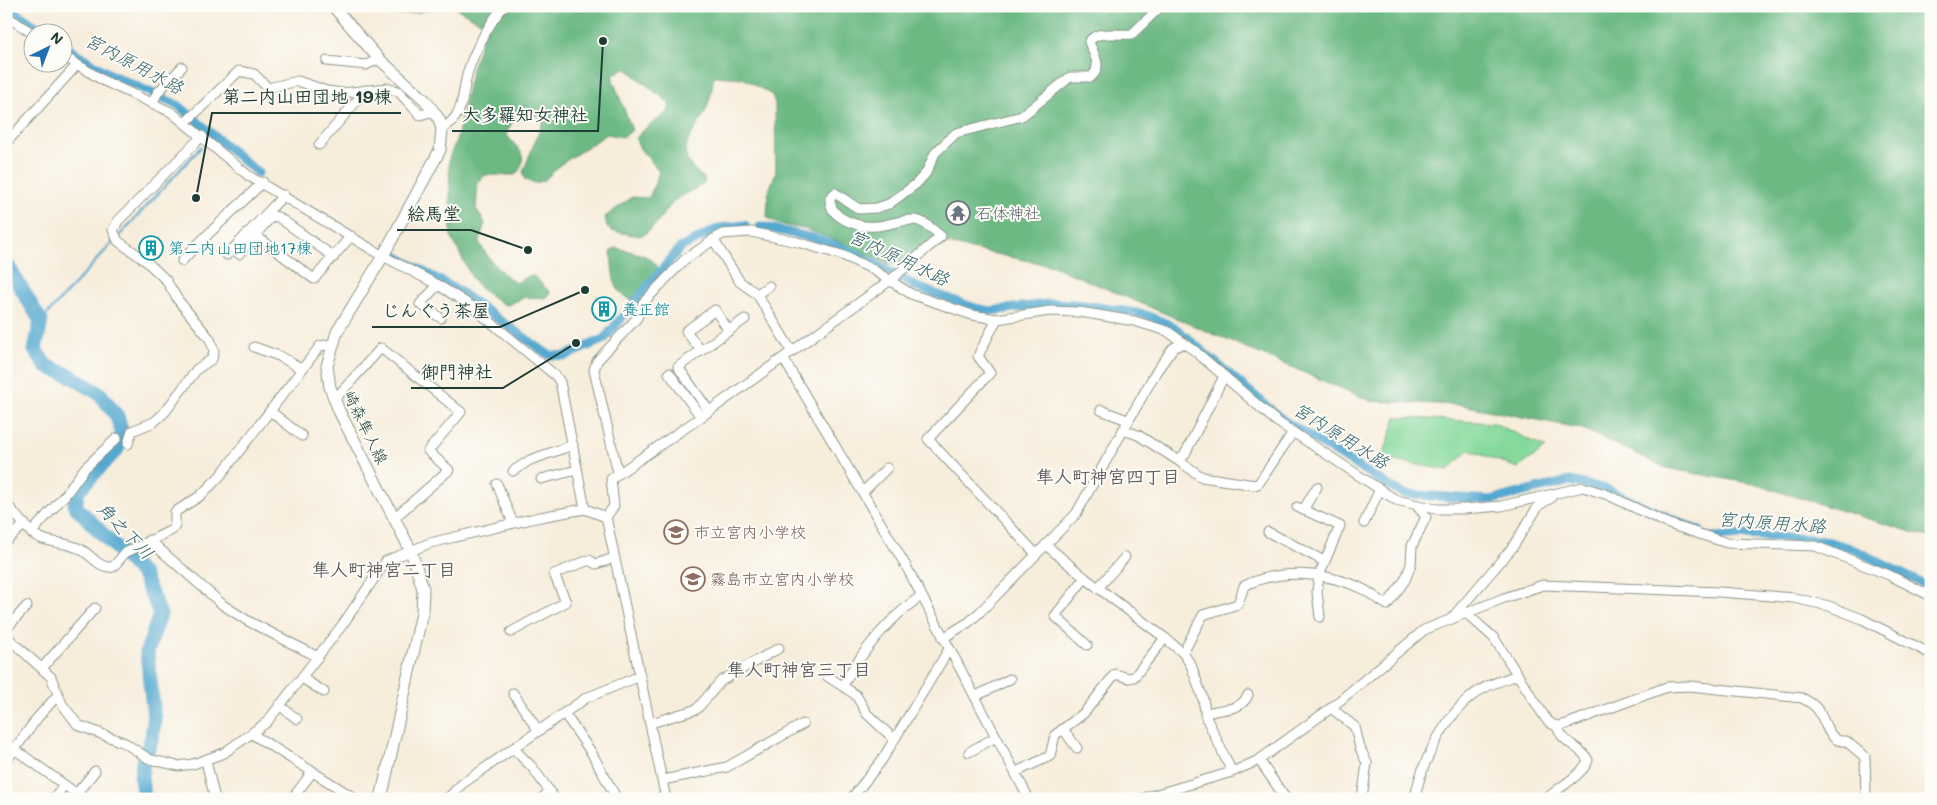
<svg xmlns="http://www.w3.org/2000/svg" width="1937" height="805" font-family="Mali,'Klee One',sans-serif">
	<rect width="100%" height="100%" fill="#fdfcf7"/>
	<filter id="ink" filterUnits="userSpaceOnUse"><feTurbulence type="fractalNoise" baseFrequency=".02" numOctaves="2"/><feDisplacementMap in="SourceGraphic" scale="10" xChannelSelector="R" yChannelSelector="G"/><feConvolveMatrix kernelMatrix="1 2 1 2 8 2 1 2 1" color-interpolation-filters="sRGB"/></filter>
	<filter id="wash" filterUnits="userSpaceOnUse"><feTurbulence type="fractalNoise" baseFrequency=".0096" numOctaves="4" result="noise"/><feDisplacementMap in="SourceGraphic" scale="20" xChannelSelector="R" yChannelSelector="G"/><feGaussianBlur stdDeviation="1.12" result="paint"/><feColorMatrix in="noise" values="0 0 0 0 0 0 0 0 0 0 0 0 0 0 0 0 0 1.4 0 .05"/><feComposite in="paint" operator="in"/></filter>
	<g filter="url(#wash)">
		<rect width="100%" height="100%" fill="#f7eddb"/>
		<path fill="#85d99c" stroke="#528b68" d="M1396,417L1494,423L1546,448L1518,468L1469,450L1448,470L1382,459Z"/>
		<g fill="#6cb984" stroke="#467b5c">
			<path d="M366,6H444C418,12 390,22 366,6Z"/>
			<path d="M452,6H1931V538L1754,484L1666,468L1583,429L1462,405L1371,401L1053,266L948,244L894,264H888C862,251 836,240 808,230C794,226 780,227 767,217L768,193L776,172L775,103L772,95L743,78L714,76C712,86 711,98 707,107C697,135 666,151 704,178L705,183L674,201L653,227L645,234L639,236L612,231L607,227L605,217L632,197L647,198L650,196L659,172C652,159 639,153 636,139L641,132L669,111V103L627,69H622L613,76V80L632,130L624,137L607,134L561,164L545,180L536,183L525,180L523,172L544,119L520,108L518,110L506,134C515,147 533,156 515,175H485L478,183L476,209L485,223L479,242C488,259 500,272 516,283L529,276H534L550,292L549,295L546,298L525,297L508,305L503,304L482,290L472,278L451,236L449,159L458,135L471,72L487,22H481Z"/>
			<path d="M616,248C630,252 655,254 658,270L633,300C611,294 613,271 611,251Z"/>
		</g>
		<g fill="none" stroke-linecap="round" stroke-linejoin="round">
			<g stroke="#54a9d0" stroke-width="2.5">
				<path d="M212,136L214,134"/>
				<path d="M119,236L201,147"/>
				<path d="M41,321L115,240"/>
			</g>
			<g stroke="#54a9d0" stroke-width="9">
				<path d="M6,6L45,32"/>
				<path d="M62,44L108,73L178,105L258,173"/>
				<path d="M760,226L813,238L851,251L917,287L975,308L990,311L1055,303L1084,305L1143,314L1173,326L1283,420L1403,494L1491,500L1570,481L1606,489L1700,531"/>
				<path d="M394,255L460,292L549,355L565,356L604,339L680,248L719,228L745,225"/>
				<path d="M1712,537L1745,535L1823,540L1851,548L1931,588"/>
			</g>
			<path stroke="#54a9d0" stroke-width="15" d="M6,263L41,321L35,350L46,366L71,376L100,394L117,416L122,433L117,449L78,490L75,506L143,575L160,614L147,652L154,718L152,738L143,761L141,778L144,799"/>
		</g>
	</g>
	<g filter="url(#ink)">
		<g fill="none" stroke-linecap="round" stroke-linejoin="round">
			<g stroke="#8b9588" stroke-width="11">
				<g id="minor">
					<path d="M549,8L550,6"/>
					<path d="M6,16L32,33"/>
					<path d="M62,55L104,81L171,112L249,176L383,256L438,285L470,305L556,376L560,382L585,509"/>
					<path d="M327,61L366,65L379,59"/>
					<path d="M152,103L158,92L182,67"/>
					<path d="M186,122L239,71L254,74L268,88L298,81L327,91L342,93L388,88L398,91L420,115L434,111"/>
					<path d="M442,129C466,114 461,96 468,71C475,50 489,23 504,6"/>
					<path d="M6,143L77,65"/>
					<path d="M319,145L366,90"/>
					<path d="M713,239L740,282L757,294L792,352"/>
					<path d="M239,254L255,235"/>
					<path d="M227,255L284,195"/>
					<path d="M334,257L278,217L272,216L255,235L314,279L351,236"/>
					<path d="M182,261C207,233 236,209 263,182"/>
					<path d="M438,285L420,304L441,318"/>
					<path d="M757,294L769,286"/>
					<path d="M997,319L978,356L990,373L928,439L1036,554"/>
					<path d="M254,347L279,356L302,369"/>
					<path d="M701,351L686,331L715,310L729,331"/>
					<path d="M783,358L906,566L1029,799"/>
					<path d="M669,373L701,417"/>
					<path d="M334,400L381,348L461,412L428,451L449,470L394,518"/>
					<path d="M1101,410L1127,420"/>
					<path d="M270,411L302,436"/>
					<path d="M709,411L678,367L745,319"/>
					<path d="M1123,430L1138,435L1179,461L1185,454L1224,376"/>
					<path d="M128,444L132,431L154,422L165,412L197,369L212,359L214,351L210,339L178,300L166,280L146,261L118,241L113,230L118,221L202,136"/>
					<path d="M1179,461L1202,477L1255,485L1259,483L1293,432"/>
					<path d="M513,471L530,460L573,445"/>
					<path d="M618,473L594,370L597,361L637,318L643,303L684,260L722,234L751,232L797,242L842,255L872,269L911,294L972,315L997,319L1050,311L1080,312L1134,321L1167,331L1195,351L1276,421L1396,500L1436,509H1465L1501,506L1583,487L1608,495L1669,524L1727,543L1815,546L1889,575L1931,596"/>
					<path d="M541,479L577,470"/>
					<path d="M497,484L513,523"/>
					<path d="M863,492L887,468"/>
					<path d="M6,504C15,513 23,525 32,533C45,544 65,541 80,549C92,555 99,569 113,567L125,553L172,530L175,526V512L200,496L220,476L320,346L332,344"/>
					<path d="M1297,507L1340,526L1319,575L1317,592L1320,617"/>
					<path d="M1303,510L1317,487"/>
					<path d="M1364,523L1380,489"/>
					<path d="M1268,532L1324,561"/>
					<path d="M31,533L66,494L85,468L117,438"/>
					<path d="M149,540L223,605L248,621L318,657"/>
					<path d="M6,541L25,524"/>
					<path d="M1046,545L1085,578L1165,638"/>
					<path d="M1085,578L1055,616L1087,645"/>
					<path d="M1098,588L1125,557"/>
					<path d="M1466,613L1494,638L1546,719C1555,729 1561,726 1572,722L1667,687L1690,686L1802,698C1808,701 1814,704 1818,710C1826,721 1828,743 1846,741L1865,757L1866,799"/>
					<path d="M1451,619L1512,548L1539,505L1551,498"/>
					<path d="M6,629L27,606"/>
					<path d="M511,632L566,602L554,574L589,560L596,564L614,558"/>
					<path d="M6,636L51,677L62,704L78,725L125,743L149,759L178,766L193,764L224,753L267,722L343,624L386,561L430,543L540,517L585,509L606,517"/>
					<path d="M943,638L969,622L981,611L1076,514L1156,372L1173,348L1184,343"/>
					<path d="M1183,653L1203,615L1238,604L1244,586C1278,569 1320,572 1354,585C1366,589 1377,599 1387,605L1405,580L1411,565L1412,546L1424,521L1426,517L1417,506"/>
					<path d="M42,668L95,608"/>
					<path d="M827,676L856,695L867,714L894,739"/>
					<path d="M302,678L324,692"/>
					<path d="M843,685C863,650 888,619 921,596"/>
					<path d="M513,693L538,730"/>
					<path d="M976,696L1010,679"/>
					<path d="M279,705L297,719"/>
					<path d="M1331,708L1355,727L1360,748L1367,763L1362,799"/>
					<path d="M564,713L591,752L617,799"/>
					<path d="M1205,714C1220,707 1240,713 1248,695"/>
					<path d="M651,723L697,709L721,681L779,648"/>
					<path d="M1063,729L1077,748"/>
					<path d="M252,734L356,799"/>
					<path d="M6,743L84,799"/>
					<path d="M513,748L532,767L555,799"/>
					<path d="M969,752L996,737"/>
					<path d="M1259,760L1286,799"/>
					<path d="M6,761L38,717L58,695"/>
					<path d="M206,761L215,799"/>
					<path d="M1016,772L1050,756L1055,735L1084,713L1115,674L1129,678L1134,677L1165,638L1183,653L1191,665L1203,699L1206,717L1232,772"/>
					<path d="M663,780L727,767L803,724"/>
					<path d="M77,793L95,771"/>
					<path d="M54,799L64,785"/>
					<path d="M292,799L313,771"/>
					<path d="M447,799L462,784L586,698L640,676"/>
					<path d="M541,799L550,791"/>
					<path d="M655,799L666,797"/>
					<path d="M666,799L606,517L614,506L611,479L701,417L892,279L941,236C933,230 925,221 915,220C903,219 889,225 877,226C859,228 829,219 830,198L835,193L859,209L876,208L889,204L916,184L926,173L935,153L956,133L1022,116L1070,77H1091C1103,67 1094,55 1089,42C1096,29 1119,36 1132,34L1161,6"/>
					<path d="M851,799L882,760L949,649"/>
					<path d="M1140,799L1232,772L1259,760L1331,708L1424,630L1504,598L1543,585L1720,592L1794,598L1829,606L1862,619L1931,654"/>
					<path d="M1415,799C1420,765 1444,718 1472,696C1485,685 1501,681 1517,675"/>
					<path d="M1546,799C1558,788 1584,774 1588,760C1581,746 1562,744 1557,726"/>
				</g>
			</g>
			<g stroke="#8b9588" stroke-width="13">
				<path id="major" d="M333,6L379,59L425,100L439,119L442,129L440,150L383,256L337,332L327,366L330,387L339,411L411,551L423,589L422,613L381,799"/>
			</g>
			<use href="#minor" stroke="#fff" stroke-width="9"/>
			<use href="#major" stroke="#fff" stroke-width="11"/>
		</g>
	</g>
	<defs>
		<g id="temple-ring" transform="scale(1.25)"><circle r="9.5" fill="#fdfcf7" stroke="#6b7280" stroke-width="1.5"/><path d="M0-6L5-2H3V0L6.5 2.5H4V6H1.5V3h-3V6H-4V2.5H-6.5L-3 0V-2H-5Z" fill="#6b7280"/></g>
		<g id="building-ring" transform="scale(1.25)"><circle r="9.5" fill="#fdfcf7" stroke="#0f9aa8" stroke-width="1.5"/><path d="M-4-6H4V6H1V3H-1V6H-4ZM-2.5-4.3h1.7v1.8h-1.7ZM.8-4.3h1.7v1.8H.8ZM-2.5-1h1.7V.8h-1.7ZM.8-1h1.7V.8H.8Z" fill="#0f9aa8"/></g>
		<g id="school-ring" transform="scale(1.25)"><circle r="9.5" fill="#fdfcf7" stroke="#8d6e63" stroke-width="1.5"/><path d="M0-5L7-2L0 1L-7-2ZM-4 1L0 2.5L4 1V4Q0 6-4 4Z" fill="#8d6e63"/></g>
	</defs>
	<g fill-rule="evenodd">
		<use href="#temple-ring" x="958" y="213"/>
		<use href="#building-ring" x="151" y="248"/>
		<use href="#building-ring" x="604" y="309"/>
		<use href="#school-ring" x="676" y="532"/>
		<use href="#school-ring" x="693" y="579"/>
	</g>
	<g text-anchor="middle" stroke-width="4" stroke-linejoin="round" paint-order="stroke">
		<g font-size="16" fill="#5b616d" stroke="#fdfcf7" text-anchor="start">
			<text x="976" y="219">石体神社</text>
		</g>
		<g font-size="16" fill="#0d838f" stroke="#fdfcf7" text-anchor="start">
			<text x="168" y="254">第二内山田団地17棟</text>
			<text x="622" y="315">養正館</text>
		</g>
		<g font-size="16" fill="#1f3d34" stroke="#fdfcf7">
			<text transform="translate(366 427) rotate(64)" y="6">崎森隼人線</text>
		</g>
		<g font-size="16" fill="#785e54" stroke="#fdfcf7" text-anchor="start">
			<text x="694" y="538">市立宮内小学校</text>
			<text x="710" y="585">霧島市立宮内小学校</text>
		</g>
		<g font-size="18" font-style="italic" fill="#32636b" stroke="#fdfcf7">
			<text transform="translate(134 64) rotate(28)" y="6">宮内原用水路</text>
			<text transform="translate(899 258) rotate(25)" y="6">宮内原用水路</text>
			<text transform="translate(1341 436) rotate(32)" y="6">宮内原用水路</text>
			<text transform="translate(1772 523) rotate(4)" y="6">宮内原用水路</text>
			<text transform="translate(125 531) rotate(46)" y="6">角之下川</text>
		</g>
		<g font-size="18" font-weight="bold" fill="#625e62" stroke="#fdfcf7">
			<text x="1108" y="483">隼人町神宮四丁目</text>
			<text x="384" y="576">隼人町神宮二丁目</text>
			<text x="799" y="676">隼人町神宮三丁目</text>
		</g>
	</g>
	<path fill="none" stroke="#1f3d34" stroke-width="2" d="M196 198L212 113H401M603 41L598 131H452M528 250L471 230H397M585 290L500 327H372M576 343L503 388H411"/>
	<g fill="#1f3d34" stroke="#fdfcf7" stroke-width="2">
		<circle cx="196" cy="198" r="5"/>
		<circle cx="603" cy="41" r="5"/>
		<circle cx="528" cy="250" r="5"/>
		<circle cx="585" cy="290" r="5"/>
		<circle cx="576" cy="343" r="5"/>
	</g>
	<g font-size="18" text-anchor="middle" font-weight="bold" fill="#1f3d34" stroke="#fdfcf7" stroke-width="4" stroke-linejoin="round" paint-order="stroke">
		<text x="307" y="103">第二内山田団地 19棟</text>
		<text x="525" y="121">大多羅知女神社</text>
		<text x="434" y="220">絵馬堂</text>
		<text x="436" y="317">じんぐう茶屋</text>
		<text x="457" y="378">御門神社</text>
	</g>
	<rect width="1937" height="805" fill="none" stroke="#fdfcf7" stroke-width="25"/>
	<g transform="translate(48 48) rotate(42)"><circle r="24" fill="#fdfcf7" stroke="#a4b0a9"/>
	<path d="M0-4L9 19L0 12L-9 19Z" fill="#1f6fb2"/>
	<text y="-8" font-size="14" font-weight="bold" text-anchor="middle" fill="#1f3d34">N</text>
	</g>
</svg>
